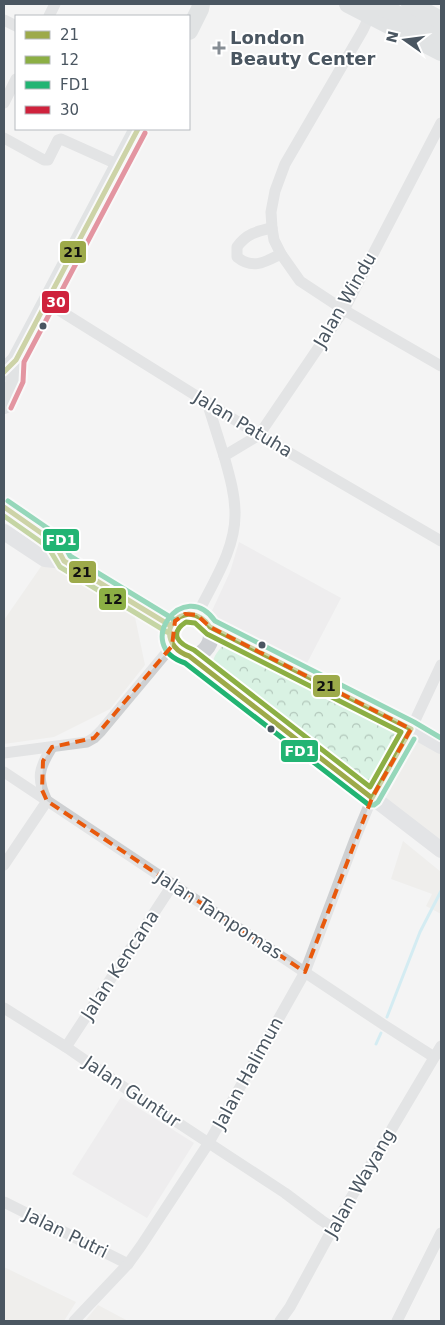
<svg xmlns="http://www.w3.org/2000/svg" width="445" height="1325" font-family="'DejaVu Sans',sans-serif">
	<defs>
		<pattern id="forest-crowns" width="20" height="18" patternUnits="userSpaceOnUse" patternTransform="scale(1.25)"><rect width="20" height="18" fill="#d9f2e3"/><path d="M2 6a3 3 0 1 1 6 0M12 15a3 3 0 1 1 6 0" fill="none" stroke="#b2c7bb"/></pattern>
	</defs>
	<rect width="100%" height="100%" fill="#f4f4f4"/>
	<g fill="#e8e7e3">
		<path d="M49,555L135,617L145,665L110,709L54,737L4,744V620Z"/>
		<path d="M415,738L441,754V842L379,796Z"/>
		<path d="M403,841L441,872V914L426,906L432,894L391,879Z"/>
		<path d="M4,1267L76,1302L64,1321H4Z"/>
		<path d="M98,1305L128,1321H85Z"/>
	</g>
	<g fill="#e6e5e6">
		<path d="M239,542L341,598L306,665L210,615L230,572Z"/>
		<path d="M121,1097L194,1143L147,1218L72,1174Z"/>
	</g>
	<path fill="url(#forest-crowns)" d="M226,643L404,732L369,790L212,665C214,655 218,650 226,643Z"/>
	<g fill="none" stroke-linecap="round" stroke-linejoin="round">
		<g stroke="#aee2f0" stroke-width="3">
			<path d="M387,1017L420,932L441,891"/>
			<path d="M376,1044L381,1033"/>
		</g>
		<g stroke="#ced0d2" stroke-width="11">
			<path d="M370,15L363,30L285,164L275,191L271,212L272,228L274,240L281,254L300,281L344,310L441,366"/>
			<path d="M49,16L55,4"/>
			<path d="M4,20L16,26"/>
			<path d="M4,103L16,79"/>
			<path d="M4,138L44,160H48L58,140L61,139L119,165"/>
			<path d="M272,228C257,231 246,234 237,247V257C253,270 265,262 281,254"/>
			<path d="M46,302L259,435L441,541"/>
			<path d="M207,402L224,456"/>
			<path d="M197,615C212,584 236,549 235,513C235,494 229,474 224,456L259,435L344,310L441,123"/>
			<path d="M4,753L87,742L94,738L101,731L172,646"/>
			<path d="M4,772L384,1025L434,1057"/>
			<path d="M4,865L47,801C36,778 39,768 52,747"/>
			<path d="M4,1008L66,1047L131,1092L285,1193L321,1220L333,1228"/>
			<path d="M66,1047L173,884"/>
			<path d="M4,1202L128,1264"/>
			<path d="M74,1321L128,1264L141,1246L208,1144L305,972L355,839L372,798L411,729L441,665"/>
			<path d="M280,1321L290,1307L333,1228L441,1046"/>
			<path d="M397,1321L441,1233"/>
		</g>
		<g stroke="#ced0d4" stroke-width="16">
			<path d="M4,507L54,542L64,561"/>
			<path d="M4,532L45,559L64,561L171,626"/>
			<circle cx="190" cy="635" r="21"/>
			<path d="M210,627L411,729L441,746"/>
			<path d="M189,656L441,850"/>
		</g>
		<g stroke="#caced1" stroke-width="18">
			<path d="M348,4L441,52"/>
			<path d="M377,4L441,37"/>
			<path d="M410,4L441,20"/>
			<path d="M189,31L200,9L201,4"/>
			<path d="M4,372L16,360L138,129"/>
			<path d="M4,405L16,380V360"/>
		</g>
		<g stroke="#fff" stroke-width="9">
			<g id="bus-1">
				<path d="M4,372L16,360L138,129"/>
				<path d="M4,507L54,542L64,561L171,626"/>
				<path d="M189,614C198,615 205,619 210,627L411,729L372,798L189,656C164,648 162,618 189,614Z"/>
			</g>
		</g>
		<g stroke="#fff" stroke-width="9">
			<g id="bus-2">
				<path d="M4,516L48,547L60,567L167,632"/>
				<path d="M186,622L195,623L207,634L401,732L370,787L194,650C179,644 168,634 186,622Z"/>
			</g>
		</g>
		<g stroke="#fff" stroke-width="9">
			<g id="bus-3">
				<path d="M8,501L59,536L70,556L175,620"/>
				<path d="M414,739L378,802L374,805H369L185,663C132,646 184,576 215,621L414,722L441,738"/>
			</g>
		</g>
		<g stroke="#fff" stroke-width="9">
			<path id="bus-4" d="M11,408L23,382L24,362L145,133"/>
		</g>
		<use href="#bus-1" stroke="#9daa4a" stroke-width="5"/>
		<use href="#bus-2" stroke="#8caf44" stroke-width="5"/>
		<use href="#bus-3" stroke="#22b473" stroke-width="5"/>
		<use href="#bus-4" stroke="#cf223c" stroke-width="5"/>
	</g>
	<path d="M0 0H445V1325H0ZM185,614L197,615L210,627L411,729L372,798L305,972L47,801L42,790L43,761L52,747L94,738L172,646L175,621Z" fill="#f4f4f4" fill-opacity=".55" fill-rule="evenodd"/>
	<path fill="none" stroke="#e8590c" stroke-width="4" stroke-dasharray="10 6" stroke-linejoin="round" d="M185,614L197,615L210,627L411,729L372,798L305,972L47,801L42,790L43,761L52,747L94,738L172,646L175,621Z"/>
	<path fill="#868d94" stroke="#fff" stroke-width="2" d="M216.5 40.5h5v5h5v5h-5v5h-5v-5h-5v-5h5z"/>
	<g fill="#4a5661" stroke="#fff" stroke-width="2">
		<circle cx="43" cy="326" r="4.5"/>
		<circle cx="262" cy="645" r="4.5"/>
		<circle cx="271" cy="729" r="4.5"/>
	</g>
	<g text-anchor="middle" stroke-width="4" stroke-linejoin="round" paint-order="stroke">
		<g font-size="18" font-weight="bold" fill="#4a5661" stroke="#fff" text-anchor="start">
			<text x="230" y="44">London<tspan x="230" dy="21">Beauty Center</tspan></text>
		</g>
		<g font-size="18" fill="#4a5661" stroke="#fff">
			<text transform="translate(345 300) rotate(-60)" y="6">Jalan Windu</text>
			<text transform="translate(243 424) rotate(31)" y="6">Jalan Patuha</text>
			<text transform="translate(219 915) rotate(33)" y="6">Jalan Tampomas</text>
			<text transform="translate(120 965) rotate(-57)" y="6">Jalan Kencana</text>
			<text transform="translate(248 1073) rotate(-61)" y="6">Jalan Halimun</text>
			<text transform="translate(132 1092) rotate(34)" y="6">Jalan Guntur</text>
			<text transform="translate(360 1183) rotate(-60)" y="6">Jalan Wayang</text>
			<text transform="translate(66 1233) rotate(26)" y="6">Jalan Putri</text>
		</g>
	</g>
	<g stroke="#fff" stroke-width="2">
		<rect x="59" y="240" width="28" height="24" rx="5" fill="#9daa4a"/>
		<rect x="41" y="290" width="29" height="24" rx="5" fill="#cf223c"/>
		<rect x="42" y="528" width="38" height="24" rx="5" fill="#22b473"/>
		<rect x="68" y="560" width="29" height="24" rx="5" fill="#9daa4a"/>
		<rect x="98" y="587" width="29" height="24" rx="5" fill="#8caf44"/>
		<rect x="312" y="674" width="29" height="24" rx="5" fill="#9daa4a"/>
		<rect x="280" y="739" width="39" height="24" rx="5" fill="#22b473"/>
	</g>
	<g font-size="14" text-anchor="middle" font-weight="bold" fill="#fff">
		<text x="56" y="307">30</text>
		<text x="61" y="545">FD1</text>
		<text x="300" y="756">FD1</text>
	</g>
	<g font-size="14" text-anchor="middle" font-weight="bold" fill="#111">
		<text x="73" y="257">21</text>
		<text x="82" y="577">21</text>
		<text x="113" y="604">12</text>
		<text x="326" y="691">21</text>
	</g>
	<rect width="445" height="1325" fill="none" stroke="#4a5661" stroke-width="10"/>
	<rect x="15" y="15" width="175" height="115" fill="#ffffff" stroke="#b7bbc0"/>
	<rect x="25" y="31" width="25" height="8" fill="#9daa4a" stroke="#b7bbc0"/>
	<text x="60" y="40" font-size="15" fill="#4a5661">21</text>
	<rect x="25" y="56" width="25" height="8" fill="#8caf44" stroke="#b7bbc0"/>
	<text x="60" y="65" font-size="15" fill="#4a5661">12</text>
	<rect x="25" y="81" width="25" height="8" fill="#22b473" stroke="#b7bbc0"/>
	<text x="60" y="90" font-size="15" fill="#4a5661">FD1</text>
	<rect x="25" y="106" width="25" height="8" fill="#cf223c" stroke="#b7bbc0"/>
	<text x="60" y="115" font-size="15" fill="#4a5661">30</text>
	<g transform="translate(405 40) rotate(284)" stroke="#ffffff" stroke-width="4" paint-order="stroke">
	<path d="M0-4L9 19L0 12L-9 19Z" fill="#4a5661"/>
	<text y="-8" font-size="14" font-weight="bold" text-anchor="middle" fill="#4a5661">N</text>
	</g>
</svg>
